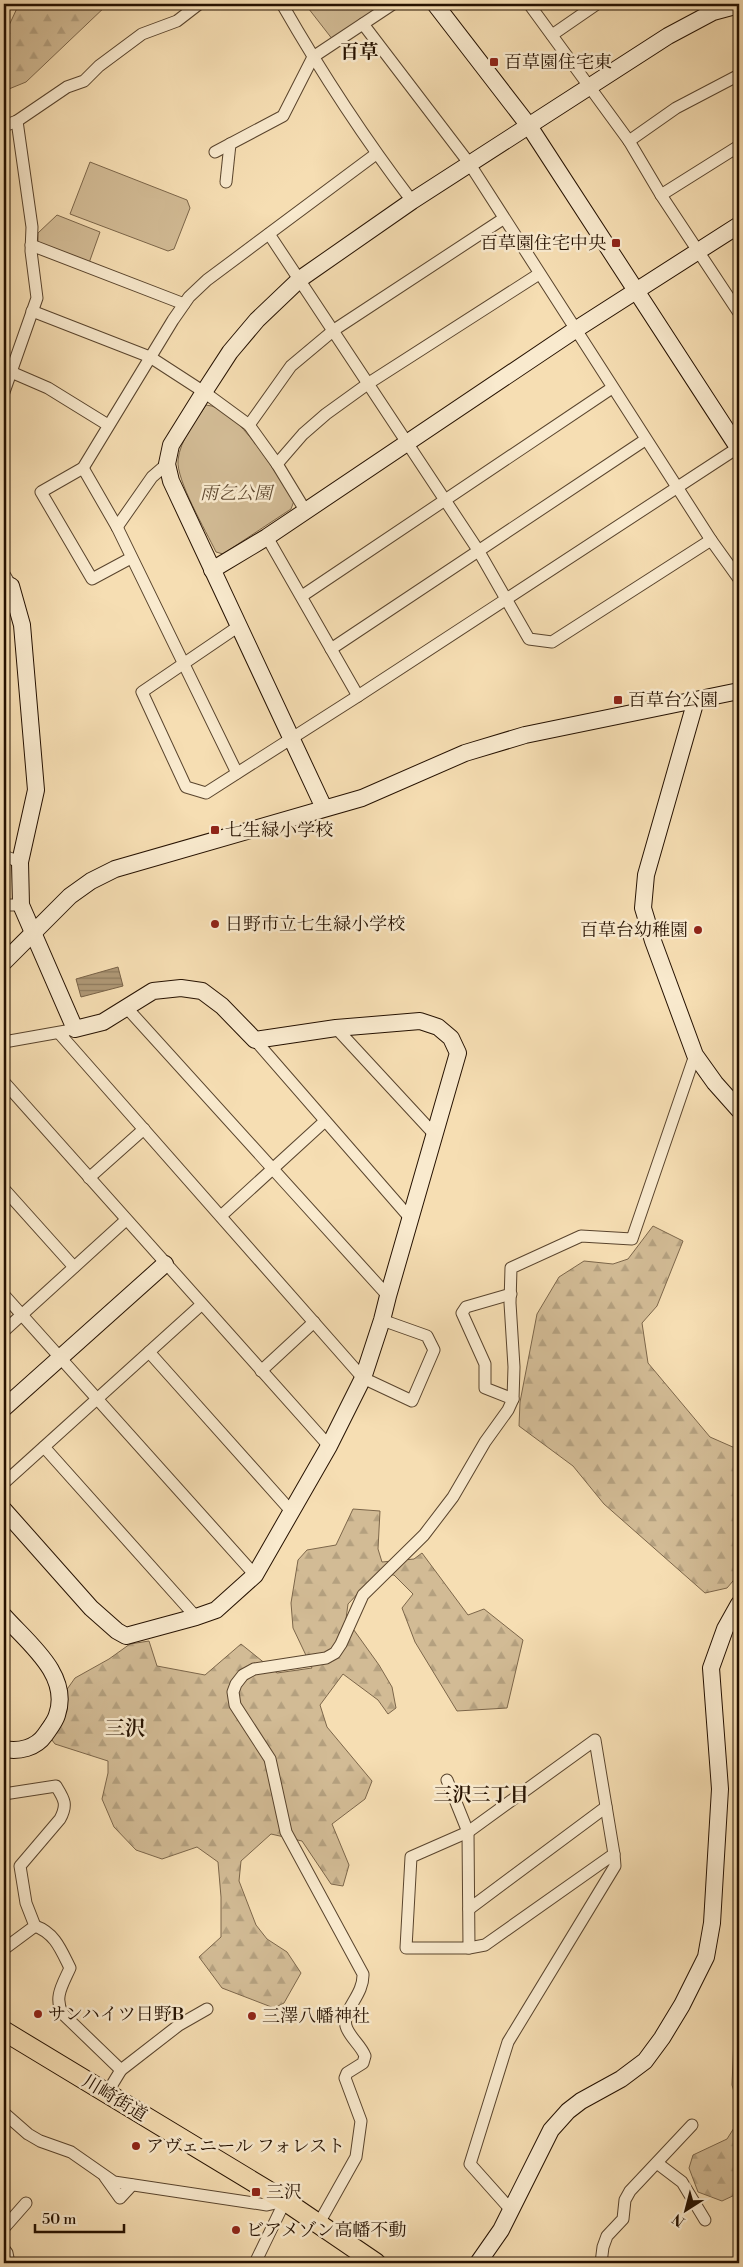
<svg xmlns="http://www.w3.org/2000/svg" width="743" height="2267" font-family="'Libre Bodoni','Noto Serif JP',serif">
	<defs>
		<pattern id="forest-firs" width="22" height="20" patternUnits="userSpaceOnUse" patternTransform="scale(1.25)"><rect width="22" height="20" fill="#d2bb95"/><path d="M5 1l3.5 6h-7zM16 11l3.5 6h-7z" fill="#b4a07f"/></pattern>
		<pattern id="water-rules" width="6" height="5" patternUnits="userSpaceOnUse" patternTransform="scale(1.25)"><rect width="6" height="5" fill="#af9876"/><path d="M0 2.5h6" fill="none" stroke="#8e7b5e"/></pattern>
	</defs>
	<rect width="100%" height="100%" fill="#f6deb3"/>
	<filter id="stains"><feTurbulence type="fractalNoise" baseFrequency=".004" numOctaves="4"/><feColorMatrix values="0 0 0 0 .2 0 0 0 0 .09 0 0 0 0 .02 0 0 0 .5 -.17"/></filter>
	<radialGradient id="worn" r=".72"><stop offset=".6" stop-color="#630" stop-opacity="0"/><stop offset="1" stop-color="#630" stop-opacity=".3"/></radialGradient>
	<g fill="url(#forest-firs)" stroke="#7c664a">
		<path d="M19,4H108L26,82L4,91V36Z"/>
		<path d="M653,1226L683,1241L657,1306L642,1323L648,1363L710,1437L735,1448L739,1445V1574L727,1588L705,1593L604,1504L573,1466L519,1426L520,1402L537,1314L559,1277L584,1261L613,1264L628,1259Z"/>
		<path d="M353,1509L380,1511L378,1549L382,1562L414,1559L422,1553L468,1615L484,1609L523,1640L507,1708L457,1711L415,1642L402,1608L413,1594L394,1575L376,1574L348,1604L346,1619L379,1665L392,1687L396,1708L388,1714L378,1700L343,1674L320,1705L327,1727L372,1781L365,1799L332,1824L349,1865L343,1886L331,1884L302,1841L271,1834L241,1861L239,1881L256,1925L267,1939L287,1952L301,1973L284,2003L274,2008L222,1988L199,1957L221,1937V1897L218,1862L197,1847L162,1859L136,1850L114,1827L102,1799L108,1773V1761L55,1744L41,1726L75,1678L109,1659L130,1644L149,1641L157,1666L205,1675L241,1644L277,1673L312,1668L293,1628L291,1603L298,1560L307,1550L336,1545Z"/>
		<path d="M739,1993V2109L732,2085L735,2012Z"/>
		<path d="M739,2120V2193L722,2201L698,2192L689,2168L693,2155L727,2139Z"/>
	</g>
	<g fill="#d2bb95" stroke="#7c664a">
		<path d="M305,4H388L333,40Z"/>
		<path d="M90,162L187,200L190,208L174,249L168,251L70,214Z"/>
		<path d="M57,215L100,232L89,263L41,245L38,241V233Z"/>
		<path d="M206,405C238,407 277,475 294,501L291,509L223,554L216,552C206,531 176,480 178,460C180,440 196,421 206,405Z"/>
	</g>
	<path fill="url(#water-rules)" stroke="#786247" d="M118,967L123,986L81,997L76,979Z"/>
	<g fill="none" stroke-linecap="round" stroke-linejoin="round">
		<g stroke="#59442d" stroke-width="13">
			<g id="street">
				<path d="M282,4C321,72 364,138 412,201"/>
				<path d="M529,4L629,141L661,195L739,313"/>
				<path d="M363,24L469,163L711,540"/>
				<path d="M552,35L597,4"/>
				<path d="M4,126L17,121L67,87L84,81L99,66L142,34L177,21L199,4"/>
				<path d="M629,141L676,108L739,75"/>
				<path d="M215,152L283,116L313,57L393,4"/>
				<path d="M226,182L230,144"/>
				<path d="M661,195L739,146"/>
				<path d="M269,234L478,550L529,639L552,642L711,540L739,579"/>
				<path d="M31,245L184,304"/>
				<path d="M32,311L150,357L204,392L249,425L277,464L305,510"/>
				<path d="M11,372L48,388L108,425"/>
				<path d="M4,392L37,298L31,251L32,227L17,121"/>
				<path d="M249,425L291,366L334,330L503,219"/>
				<path d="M277,464L303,434L326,414L369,383L539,274"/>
				<path d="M83,468L117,527L237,773"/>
				<path d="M117,527L152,477L167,464"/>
				<path d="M267,537L358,696"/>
				<path d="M131,558L92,579L41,492L83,468L173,320L189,297L207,280L376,154"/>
				<path d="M4,574L11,586"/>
				<path d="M302,596L612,388"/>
				<path d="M239,626L142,692L186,787L206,793L358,696L739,447"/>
				<path d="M331,649L645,440"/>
				<path d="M4,856L20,862"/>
				<path d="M4,905H21"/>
				<path d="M126,1007L388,1296"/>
				<path d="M336,1028L435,1135"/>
				<path d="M59,1033L363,1378L412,1401L434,1350L427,1336L382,1320"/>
				<path d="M255,1040L410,1218"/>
				<path d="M4,1042L66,1031"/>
				<path d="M4,1082L329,1446"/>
				<path d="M89,1178L144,1129"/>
				<path d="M4,1189L74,1267"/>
				<path d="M221,1216L325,1121"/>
				<path d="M511,1294L466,1307L462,1313L485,1364V1388L513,1399"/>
				<path d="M4,1295L255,1575"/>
				<path d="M4,1331L126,1220"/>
				<path d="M149,1352L291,1511"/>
				<path d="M261,1371L314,1322"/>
				<path d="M44,1447L196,1617"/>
				<path d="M4,1483L201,1305"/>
				<path d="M595,1740L614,1854L485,1945L469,1948H406L411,1857L468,1832Z"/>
				<path d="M447,1780L468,1832L469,1948"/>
				<path d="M4,1794L56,1786C64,1799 68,1804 60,1819L20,1866L26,1903L35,1926L4,1949"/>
				<path d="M469,1909L606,1807"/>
				<path d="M35,1926C55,1933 61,1950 70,1968C63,1984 53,1998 63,2014L121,2070L107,2093"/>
				<path d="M121,2070L179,2025L207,2009"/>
				<path d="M4,2113L28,2134L40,2141L71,2152L114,2182L267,2205L285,2201"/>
				<path d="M657,2163L682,2182L705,2220"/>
				<path d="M105,2177L120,2198L132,2185"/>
				<path d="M511,2210L470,2164L508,2042L615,1866L614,1854"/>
				<path d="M319,2223L356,2157L361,2121L345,2078L347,2073L363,2063L365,2056C361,2045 349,2037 346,2026C342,2010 364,1995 363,1974L286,1832L270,1759L235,1705L233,1692L236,1684L243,1675L254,1669L326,1658L335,1653L341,1644L363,1595L424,1535L453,1497L485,1442L508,1410L513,1399L514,1367L510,1303L511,1268L581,1236L632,1239L695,1055"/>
				<path d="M4,2228L26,2203"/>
				<path d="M4,2249L7,2253L9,2263"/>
				<path d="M255,2263L285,2201"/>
				<path d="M601,2263L603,2247L607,2236L623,2219L625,2200L630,2191L692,2125"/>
			</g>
		</g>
		<g stroke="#251100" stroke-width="18">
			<g id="secondary">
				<path d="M435,4L529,126L739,449"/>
				<path d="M212,570L267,537L575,330L739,225"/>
				<path d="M696,700L646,875L643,908L653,941L695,1055L715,1083L739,1110"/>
				<path d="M324,808L171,481L167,464L171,445L204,392L230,352L257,320L300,279L412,201L668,36L713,12L739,5"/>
				<path d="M4,962L70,896L91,881L115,869L362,798L465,753L525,735L739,691"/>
				<path d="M4,1408L165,1264"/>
				<path d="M4,1510L91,1608L117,1631L126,1636L196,1617L216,1610L255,1575L329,1446L363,1378L382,1320L388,1296L458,1053L451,1038L438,1027L420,1021L336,1028L255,1040L222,1006L202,991L181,988L153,991L103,1022L75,1029L21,905L20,862L36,790L22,625L11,586"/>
				<path d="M4,1616C28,1643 71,1675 57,1715C55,1722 49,1729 45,1735C36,1748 19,1752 4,1749"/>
				<path d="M478,2263L501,2230L551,2130L568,2111L581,2101L621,2079L645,2061L662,2038L682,2005L706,1957L712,1923L720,1789L711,1668L725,1629L739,1604"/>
			</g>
		</g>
		<g stroke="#251100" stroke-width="21">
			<path id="primary" d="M4,2031L285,2201L376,2263"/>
		</g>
		<use href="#street" stroke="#f9eace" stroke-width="11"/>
		<use href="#secondary" stroke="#f9eace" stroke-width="16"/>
		<use href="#primary" stroke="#f6deb3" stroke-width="19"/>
	</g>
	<g fill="#8f2418" stroke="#f9eace" stroke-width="2">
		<rect x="489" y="57" width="10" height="10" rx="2.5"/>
		<rect x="611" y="238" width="10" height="10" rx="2.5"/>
		<rect x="613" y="695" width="10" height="10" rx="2.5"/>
		<rect x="210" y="825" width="10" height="10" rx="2.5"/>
		<circle cx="215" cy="924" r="5"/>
		<circle cx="698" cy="930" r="5"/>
		<circle cx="38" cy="2014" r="5"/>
		<circle cx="252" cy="2016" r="5"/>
		<circle cx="136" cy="2146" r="5"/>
		<rect x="251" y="2187" width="10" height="10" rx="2.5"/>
		<circle cx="236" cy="2230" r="5"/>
	</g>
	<g text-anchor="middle" stroke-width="5" stroke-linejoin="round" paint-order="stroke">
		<g font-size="18" fill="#251100" stroke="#f9eace" text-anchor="start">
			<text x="504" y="68">百草園住宅東</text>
			<text x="606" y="249" text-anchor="end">百草園住宅中央</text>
			<text x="628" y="706">百草台公園</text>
			<text x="225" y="836">七生緑小学校</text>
			<text x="225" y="930">日野市立七生緑小学校</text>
			<text x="688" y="936" text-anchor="end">百草台幼稚園</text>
			<text x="48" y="2020">サンハイツ日野B</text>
			<text x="262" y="2022">三澤八幡神社</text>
			<text x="146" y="2152">アヴェニール フォレスト</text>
			<text x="266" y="2198">三沢</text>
			<text x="246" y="2236">ビアメゾン高幡不動</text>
		</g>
		<g font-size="18" font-style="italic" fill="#624c34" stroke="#f9eace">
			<text x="236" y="499">雨乞公園</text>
		</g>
		<g font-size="18" fill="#251100" stroke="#f9eace">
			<text transform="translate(115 2098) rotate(31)" y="6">川崎街道</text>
		</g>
		<g font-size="19" font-weight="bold" fill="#251100" stroke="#f9eace">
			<text x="359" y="58">百草</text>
			<text x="481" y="1801">三沢三丁目</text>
		</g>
		<g font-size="20" font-weight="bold" fill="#251100" stroke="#f9eace">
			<text x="125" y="1735">三沢</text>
		</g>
	</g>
	<rect width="743" height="2267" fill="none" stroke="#f6deb3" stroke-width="20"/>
	<rect x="5" y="5" width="733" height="2257" fill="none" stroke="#251100" stroke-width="2.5"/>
	<rect x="10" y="10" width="723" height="2247" fill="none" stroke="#251100"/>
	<g transform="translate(686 2210) rotate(216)" stroke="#f9eace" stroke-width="4" paint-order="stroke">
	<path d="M0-4L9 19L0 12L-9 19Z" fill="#251100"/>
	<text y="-8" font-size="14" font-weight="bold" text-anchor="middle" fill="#251100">N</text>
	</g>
	<path d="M35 2224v8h89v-8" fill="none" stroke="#251100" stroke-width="2.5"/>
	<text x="42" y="2224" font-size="15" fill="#251100" stroke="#f9eace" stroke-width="4" paint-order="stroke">50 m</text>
	<rect width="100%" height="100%" filter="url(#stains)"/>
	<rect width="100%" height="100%" fill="url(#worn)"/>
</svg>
